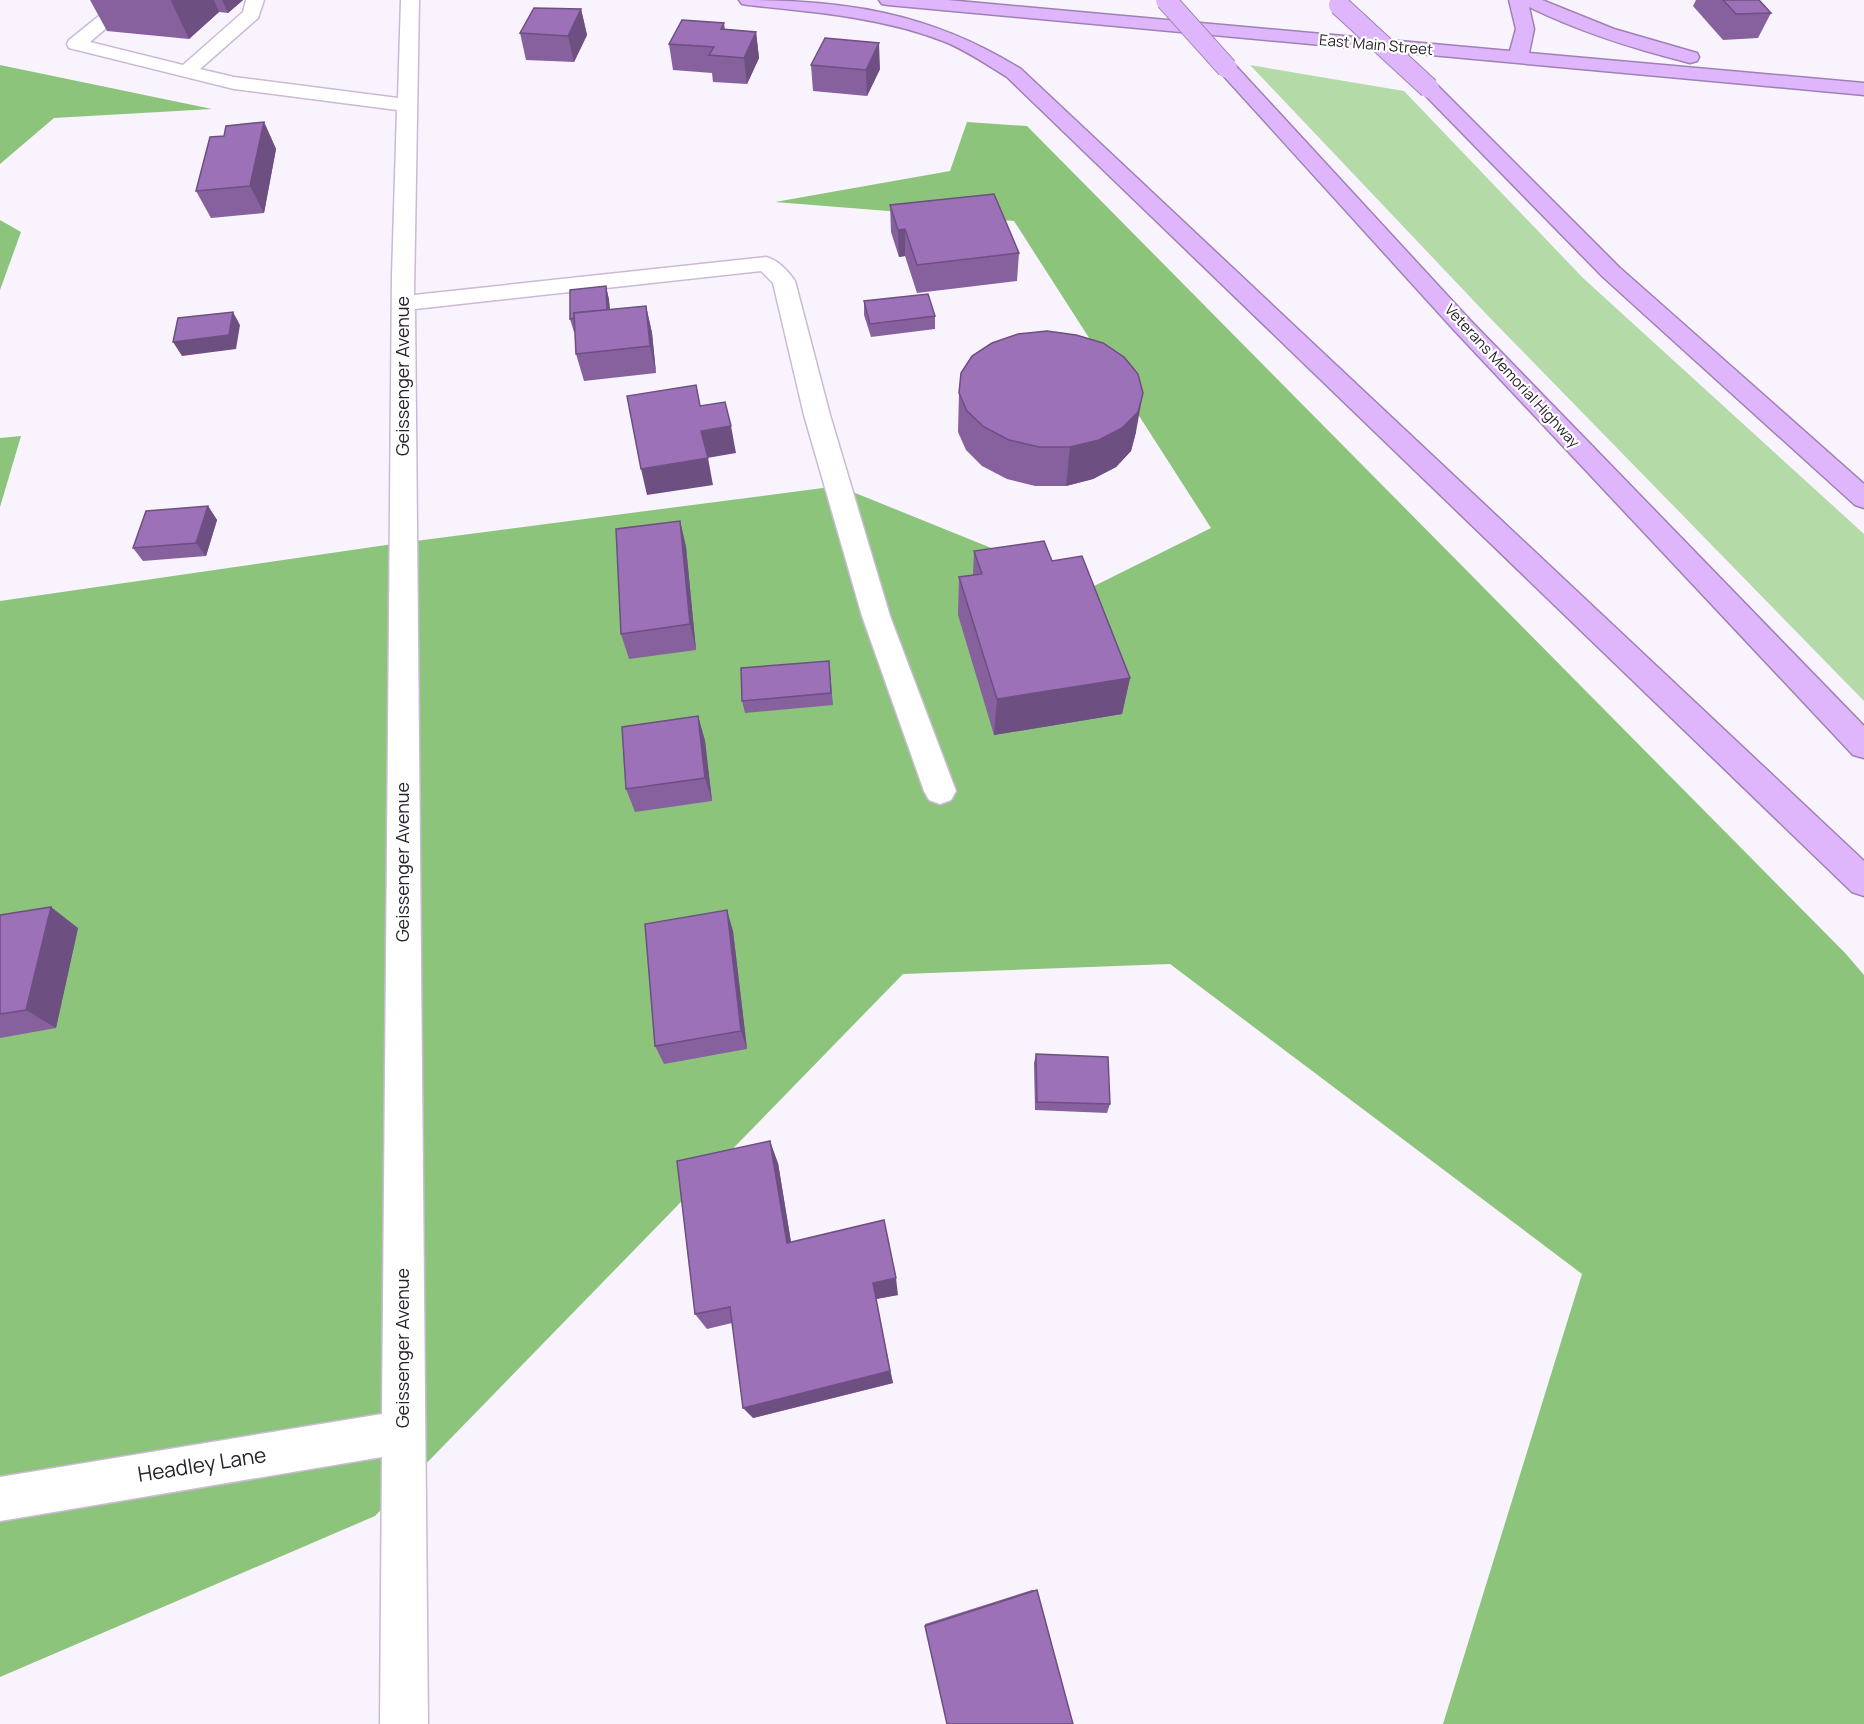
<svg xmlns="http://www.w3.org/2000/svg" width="1864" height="1724" font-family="Manrope,sans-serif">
	<rect width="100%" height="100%" fill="#f9f3fe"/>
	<path fill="#b3daa7" d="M1250,65L1404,91L1583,278L1864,534V701L1491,319Z"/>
	<g fill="#8dc47c">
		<path d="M0,65L212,109L54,118L0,164Z"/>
		<path d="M967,122L1027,126L1846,954L1864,975V1724H1443L1582,1274L1170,964L903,974L375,1516L0,1677V601L400,543L838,486L1090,588L1211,528L1014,221L775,202L950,171Z"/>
		<path d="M0,220L21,232L0,290Z"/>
		<path d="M21,436L0,507V438Z"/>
	</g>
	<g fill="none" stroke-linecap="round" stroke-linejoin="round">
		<g stroke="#cabad5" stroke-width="3">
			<path id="minor" d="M119,0H139L90,42L183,65L243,12L246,0H264L258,18L200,69L234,77L398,98L401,0H419L414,295L766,257C778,260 788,271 795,281L830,415L890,616L956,791L951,800L940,804L929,800L924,791L862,616L804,415L773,283L761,271L415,309L428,1724H380L382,1457L0,1521V1477L382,1414L392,276L397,110L234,89L69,48L67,44L69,40Z"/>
		</g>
		<g stroke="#9f82b3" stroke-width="3">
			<g id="highway">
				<path d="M739,0C845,0 929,12 1021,69L1864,861V896L1852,892L1007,77C986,64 966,50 943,41C881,17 814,12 748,5L742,4Z"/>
				<path d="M879,0H947L1510,51L1516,29L1509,0H1542L1614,29L1697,53L1699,57L1697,61L1690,63C1634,49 1580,32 1529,7L1534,29L1529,53L1864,83V95L888,5L882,4Z"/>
				<path d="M1227,62L1234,64L1470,320L1864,726V758L1853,755L1454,330L1220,72L1218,68L1220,64Z"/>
				<path d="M1429,82L1436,84L1619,267L1864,484V508L1855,505L1603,277L1422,92L1419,88L1422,84Z"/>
			</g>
		</g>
		<use href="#minor" fill="#fff" fill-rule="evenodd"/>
		<use href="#highway" fill="#dfb5fc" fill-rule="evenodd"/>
		<g stroke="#9f82b3" stroke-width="22" stroke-linecap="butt">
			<g id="highway-bridge">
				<path d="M1166,0L1227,68"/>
				<path d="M1339,5L1429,88"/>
			</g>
		</g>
		<use href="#highway-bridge" stroke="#dfb5fc" stroke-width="20"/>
	</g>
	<g fill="#86619e">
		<path d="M90,0H243L228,13L219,12L189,39L107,31Z"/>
		<path d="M1696,0H1759L1771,13L1758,38L1723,40L1693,6Z"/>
		<path d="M581,9L587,35L574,62L526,60L520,33Z"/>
		<path d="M724,23L725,29L756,32L759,58L747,84L713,82L712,73L673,70L669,44Z"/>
		<path d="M811,65L880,69L867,96L813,91Z"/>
		<path d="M264,122L276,149L264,213L211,218L196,191L224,136Z"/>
		<path d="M890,205L1019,253L1017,281L917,293L905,256L899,257L891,232Z"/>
		<path d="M606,286L609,300L610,310L646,306L652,333L656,373L584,381L576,354L575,332H574L570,319Z"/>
		<path d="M864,301L935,316V329L871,337L864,315Z"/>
		<path d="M959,393L1136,432L1131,451L1116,467L1093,479L1066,486H1035L1007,479L982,466L966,450L958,432Z"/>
		<path d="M208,506L217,520L206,556L143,561L133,548Z"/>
		<path d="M680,521L686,547L696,650L629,659L621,634Z"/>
		<path d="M974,551L1052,561L1130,678L1122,714L994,735L958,615L959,577L973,575Z"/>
		<path d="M829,661L833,705L745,713L742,701Z"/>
		<path d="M698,716L705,741L712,801L635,812L626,789Z"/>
		<path d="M0,915L78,928L56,1028L0,1038Z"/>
		<path d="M733,931L747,1049L664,1064L655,1046Z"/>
		<path d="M1036,1054L1110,1104L1107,1113L1035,1110L1034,1063Z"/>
		<path d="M778,1163L791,1242L898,1295L876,1299L893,1383L753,1418L732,1323L707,1329L695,1314Z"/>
		<path d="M1032,1590H1037L925,1626V1624Z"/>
	</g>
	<g fill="#6d4f81">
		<path d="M172,0H214L219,12L189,39L171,1Z"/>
		<path d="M222,0H243L228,13Z"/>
		<path d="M581,9L587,35L574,62L568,36Z"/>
		<path d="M756,32L759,58L747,84L744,58Z"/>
		<path d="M879,43L880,69L867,96L866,70Z"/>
		<path d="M264,122L276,149L264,213L250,186Z"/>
		<path d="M905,229V256L899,257L898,230Z"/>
		<path d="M606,286L609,300L611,329L608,315Z"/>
		<path d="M646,306L652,333L656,373L650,346Z"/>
		<path d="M233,312L240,325L236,349L182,356L173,342Z"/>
		<path d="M1143,393L1136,432L1131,451L1116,467L1093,479L1066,486L1070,447Z"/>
		<path d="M731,426L736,453L707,458L701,431Z"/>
		<path d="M708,458L713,485L647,495L641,469Z"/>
		<path d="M208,506L217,520L206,556L196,543Z"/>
		<path d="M680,521L686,547L696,650L690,624Z"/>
		<path d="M1130,678L1122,714L994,735L997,699Z"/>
		<path d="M698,716L705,741L712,801L705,778Z"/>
		<path d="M51,907L78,928L56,1028L26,1010Z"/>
		<path d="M727,910L733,931L747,1049L741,1031Z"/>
		<path d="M770,1141L778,1163L794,1261L787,1243Z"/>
		<path d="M896,1278L898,1295L876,1299L873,1283Z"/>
		<path d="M890,1371L893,1383L753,1418L743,1408Z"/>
	</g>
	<g fill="#9c71b8" stroke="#6d4f81" stroke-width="1.5">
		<path d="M1723,0H1759L1771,13L1736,14Z"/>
		<path d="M534,8L581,9L568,36L520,33Z"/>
		<path d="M682,20L724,23L721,29L756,32L744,58L709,55L714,47L669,44Z"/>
		<path d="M825,38L879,43L866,70L811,65Z"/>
		<path d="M264,122L250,186L196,191L210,137L224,136L226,126Z"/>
		<path d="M994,194L1019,253L917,265L905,229L898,230L890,205Z"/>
		<path d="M606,286L607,310L574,313L575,318L570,319V290Z"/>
		<path d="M928,294L935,316L870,324L864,301Z"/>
		<path d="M646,306L650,346L576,354L574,313Z"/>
		<path d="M233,312L229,335L173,342L178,318Z"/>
		<path d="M1047,331L1076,335L1103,343L1124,357L1138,374L1143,393L1138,412L1122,428L1099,440L1070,447H1039L1009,440L984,427L967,411L959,393L961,373L972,356L992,343L1018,334Z"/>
		<path d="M696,385L700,406L725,402L731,426L701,431L708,458L641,469L627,396Z"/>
		<path d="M208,506L196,543L133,548L146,511Z"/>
		<path d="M680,521L690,624L621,634L616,529Z"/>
		<path d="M1044,541L1052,561L1082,556L1130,678L997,699L959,577L982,574L974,551Z"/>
		<path d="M829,661L831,693L742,701L741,668Z"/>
		<path d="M698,716L705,778L626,789L622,727Z"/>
		<path d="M51,907L26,1010L0,1014V915Z"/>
		<path d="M727,910L741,1031L655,1046L645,924Z"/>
		<path d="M1036,1054L1108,1057L1110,1104L1037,1102Z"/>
		<path d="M770,1141L787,1243L884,1220L896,1278L873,1283L890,1371L743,1408L730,1307L695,1314L677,1161Z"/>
		<path d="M1037,1590L1073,1724H947L925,1626Z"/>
	</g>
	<g text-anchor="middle" stroke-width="4.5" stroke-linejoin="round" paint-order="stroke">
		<g font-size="15" fill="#28222c" stroke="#fff">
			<text transform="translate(1376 45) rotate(5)" y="5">East Main Street</text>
			<text transform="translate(1512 376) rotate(47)" y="5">Veterans Memorial Highway</text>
		</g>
		<g font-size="18" fill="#28222c" stroke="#fff">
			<text transform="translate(403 376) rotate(-90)" y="6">Geissenger Avenue</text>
			<text transform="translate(403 862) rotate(-90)" y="6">Geissenger Avenue</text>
			<text transform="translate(403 1348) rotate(-90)" y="6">Geissenger Avenue</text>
		</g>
		<g font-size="21" fill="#28222c" stroke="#fff">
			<text transform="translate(202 1465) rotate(-9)" y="7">Headley Lane</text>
		</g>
	</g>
</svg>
